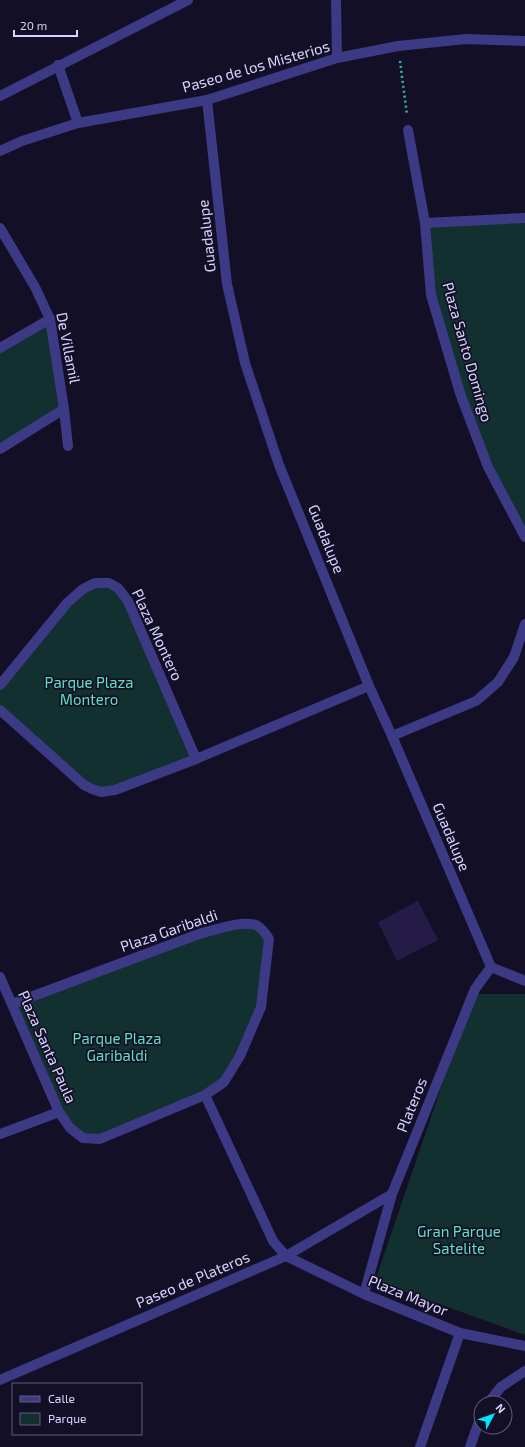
<svg xmlns="http://www.w3.org/2000/svg" width="525" height="1447" font-family="'Exo 2',sans-serif">
	<rect width="100%" height="100%" fill="#130f26"/>
	<g fill="#12302f">
		<path d="M525,218V537L488,467L431,295L425,223Z"/>
		<path d="M50,319L64,409L0,449V348Z"/>
		<path d="M95,583L118,588L196,759L115,790L84,785L0,710V685L67,603Z"/>
		<path d="M257,926L269,939L261,1007L224,1082L100,1139L70,1128L12,1004L199,934Z"/>
		<path d="M473,994H525V1335L375,1281Z"/>
	</g>
	<path fill="#241b47" d="M418,901L438,940L397,961L378,922Z"/>
	<g fill="none" stroke-linecap="round" stroke-linejoin="round">
		<path stroke="#2fb8b0" stroke-width="2.5" stroke-dasharray="2 3" stroke-linecap="butt" d="M400,61L407,115"/>
		<g stroke="#3d3a85" stroke-width="10">
			<path d="M336,0L337,58"/>
			<path d="M58,65L78,123"/>
			<path d="M0,96L188,0"/>
			<path d="M207,100L227,284L245,363L279,465L369,686L392,736L491,967"/>
			<path d="M408,130L425,223L431,295L461,396L488,467L525,537"/>
			<path d="M0,151L22,141L78,123L207,100L337,58L398,46L466,39L525,41"/>
			<path d="M425,223L525,218"/>
			<path d="M0,228L35,287L50,319L64,409L68,446"/>
			<path d="M0,348L50,319"/>
			<path d="M0,449L64,409"/>
			<path d="M0,685L67,603L83,589L95,583H109L118,588L128,601L196,759"/>
			<path d="M0,710L84,785L92,789L101,792L115,790L196,759L369,686"/>
			<path d="M392,736L476,701L498,682L514,657L525,624"/>
			<path d="M491,967L525,981"/>
			<path d="M0,977L59,1112L70,1128L83,1138L100,1139L205,1095L224,1082L240,1056L261,1007L269,939C266,934 262,928 256,925C241,920 215,930 199,934L12,1004"/>
			<path d="M205,1095L273,1241L286,1256L364,1294L460,1333L525,1346"/>
			<path d="M0,1134L59,1112"/>
			<path d="M364,1294L392,1194L475,989L491,967"/>
			<path d="M0,1380L286,1256L392,1194"/>
			<path d="M488,1403L501,1387L525,1371"/>
			<path d="M420,1447L460,1333"/>
			<path d="M470,1447L481,1416"/>
		</g>
	</g>
	<g text-anchor="middle" stroke-width="3.5" stroke-linejoin="round" paint-order="stroke">
		<g font-size="15" fill="#d9d4ff" stroke="#130f26">
			<text transform="translate(256 67) rotate(-16)" y="5">Paseo de los Misterios</text>
			<text transform="translate(207 236) rotate(-96)" y="5">Guadalupe</text>
			<text transform="translate(68 348) rotate(79)" y="5">De Villamil</text>
			<text transform="translate(467 352) rotate(74)" y="5">Plaza Santo Domingo</text>
			<text transform="translate(326 539) rotate(68)" y="5">Guadalupe</text>
			<text transform="translate(157 635) rotate(65)" y="5">Plaza Montero</text>
			<text transform="translate(451 837) rotate(67)" y="5">Guadalupe</text>
			<text transform="translate(169 931) rotate(-19)" y="5">Plaza Garibaldi</text>
			<text transform="translate(47 1047) rotate(66)" y="5">Plaza Santa Paula</text>
			<text transform="translate(412 1105) rotate(-68)" y="5">Plateros</text>
			<text transform="translate(193 1280) rotate(-23)" y="5">Paseo de Plateros</text>
			<text transform="translate(408 1296) rotate(22)" y="5">Plaza Mayor</text>
		</g>
		<g font-size="15" fill="#5fe0c0" stroke="#130f26">
			<text x="89" y="688">Parque Plaza<tspan x="89" dy="17">Montero</tspan></text>
			<text x="117" y="1044">Parque Plaza<tspan x="117" dy="17">Garibaldi</tspan></text>
			<text x="459" y="1237">Gran Parque<tspan x="459" dy="17">Satelite</tspan></text>
		</g>
	</g>
	<rect x="12" y="1383" width="130" height="52" fill="#130f26" stroke="#625e7d"/>
	<rect x="20" y="1396" width="20" height="6" fill="#3d3a85" stroke="#625e7d"/>
	<text x="48" y="1403" font-size="12" fill="#d9d4ff">Calle</text>
	<rect x="20" y="1413" width="20" height="12" fill="#12302f" stroke="#625e7d"/>
	<text x="48" y="1423" font-size="12" fill="#d9d4ff">Parque</text>
	<g transform="translate(493 1415) rotate(49)"><circle r="19" fill="#130f26" stroke="#625e7d"/>
	<path d="M0-3L7 15L0 10L-7 15Z" fill="#00e5ff"/>
	<text y="-6" font-size="11" font-weight="bold" text-anchor="middle" fill="#d9d4ff">N</text>
	</g>
	<path d="M14 30v6h63v-6" fill="none" stroke="#d9d4ff" stroke-width="2"/>
	<text x="20" y="30" font-size="12" fill="#d9d4ff" stroke="#130f26" stroke-width="3" paint-order="stroke">20 m</text>
</svg>
